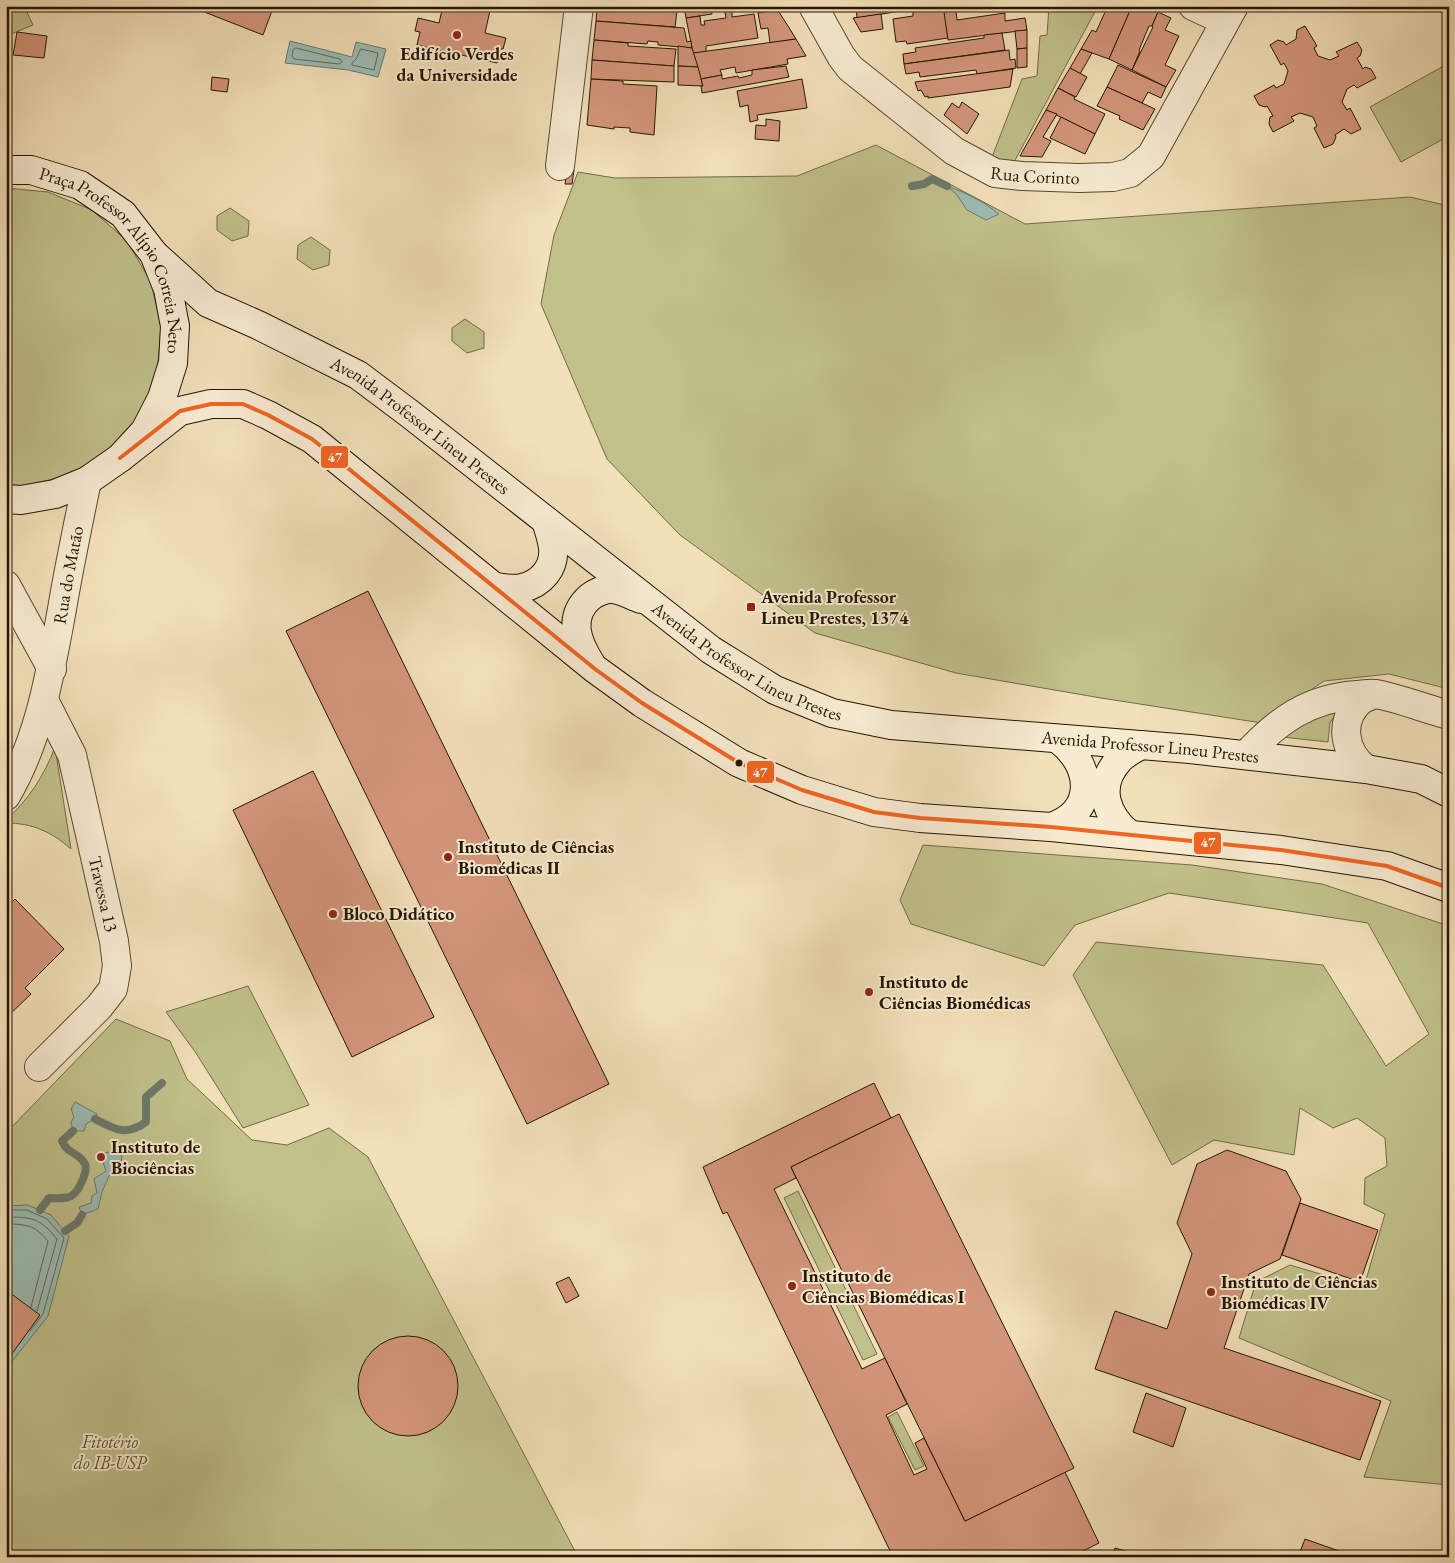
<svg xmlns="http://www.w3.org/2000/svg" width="1455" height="1563" font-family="'EB Garamond',serif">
	<rect width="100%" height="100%" fill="#f2e0b9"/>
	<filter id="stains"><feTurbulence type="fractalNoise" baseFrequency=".004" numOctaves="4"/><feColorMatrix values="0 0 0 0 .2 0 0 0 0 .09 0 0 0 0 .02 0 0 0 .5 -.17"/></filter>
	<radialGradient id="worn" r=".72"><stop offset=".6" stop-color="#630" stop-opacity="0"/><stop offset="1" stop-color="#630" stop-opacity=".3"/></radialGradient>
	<g fill="#c0c18b" stroke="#726b46">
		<path d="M6,6H24L33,25L6,36Z"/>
		<path d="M1049,6H1098L1013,164L992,157L1022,79L1037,76L1040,36L1047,35Z"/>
		<path d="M1449,63V136L1401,162L1370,107Z"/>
		<path d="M876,145L1025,224L1410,197L1449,206V689L1389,674L1324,681L1262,723L1101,698L956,673L815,633L680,535L607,459L541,304L554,235L578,172L615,178L797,176Z"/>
		<path d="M6,188L48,192L92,210L127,241L151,282L161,327L157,374L139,417L108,452L67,476L22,486L6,484Z"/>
		<path d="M230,208L249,221L248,236L232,241L217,230V216Z"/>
		<path d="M311,237L330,250L329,265L313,270L297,259L298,245Z"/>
		<path d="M465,319L484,332V348L467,353L452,341V328Z"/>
		<path d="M6,624L13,633L6,704Z"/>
		<path d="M1340,707L1330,723L1328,742L1273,736Z"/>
		<path d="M55,747L71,849C52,832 32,823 6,823V820C29,799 44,776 55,747Z"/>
		<path d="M923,845L1192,865L1322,884L1449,926V1485L1364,1477L1391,1401L1239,1338L1256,1282L1290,1265L1364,1287L1385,1214L1364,1204L1365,1178L1387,1166L1385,1138L1357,1118L1333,1128L1300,1108L1294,1155L1214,1140L1172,1165L1073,975L1096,942L1323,965L1386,1066L1429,1034L1368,923L1169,893L1075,925L1044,966L911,924L900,900Z"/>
		<path d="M248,986L309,1105L243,1128L196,1053L166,1012Z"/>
		<path d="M116,1019L170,1041L187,1079L252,1140L287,1145L329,1128L368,1157L578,1557H6V1133Z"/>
		<path d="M798,1191L877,1354L863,1360L784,1198Z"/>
		<path d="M897,1412L924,1466L915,1470L888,1417Z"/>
	</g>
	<g fill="#9cbcb4" stroke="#6c796c">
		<path d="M290,41L352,57L356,42L386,49L378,77L348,70L285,63Z"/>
		<path d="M947,186C966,193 983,201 999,214L986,220L967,210L957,195Z"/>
		<path d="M75,1102L97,1114L95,1119L86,1124L84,1131H73L71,1122L74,1117L71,1109Z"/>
		<path d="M116,1151L122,1156L121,1162L113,1167L102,1192L98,1209L82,1215L79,1207L91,1203L92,1196L97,1193L94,1179L106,1171L102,1159L103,1153Z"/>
		<path d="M28,1205L51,1215L69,1236L48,1316L6,1369V1206Z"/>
	</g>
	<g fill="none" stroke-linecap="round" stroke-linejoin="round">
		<g stroke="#60685a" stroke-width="1">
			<path d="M296,48L340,59L342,62L339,64L294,59L292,56L293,50Z"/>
			<path d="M361,49L378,53L374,70L352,65V63L356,59Z"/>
			<path d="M6,1210H27L47,1219L64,1238L43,1314L30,1331"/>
			<path d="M6,1217C32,1217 40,1218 57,1239L37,1311"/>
			<path d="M6,1224C26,1224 35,1225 48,1241L31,1307"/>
		</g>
		<g stroke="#6c796c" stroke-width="8">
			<path d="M912,186L924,184L932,179L947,186"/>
			<path d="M95,1119C115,1130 127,1136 146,1122V1097L162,1083"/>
			<path d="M40,1210L49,1198C69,1199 75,1199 83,1179C85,1174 87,1168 85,1164C79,1152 68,1155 62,1141L73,1131"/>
			<path d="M65,1231L77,1223L82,1215"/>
		</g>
	</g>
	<g fill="#d4967b" stroke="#251501">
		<path d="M189,6H268L273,8L263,35Z"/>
		<path d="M443,6H491L485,33L506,38L503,49H500L497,63L417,45L420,32L415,31L418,18L439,23Z"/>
		<path d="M597,6H642V9L660,10L661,6L671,7L670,11H677L675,27L596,21Z"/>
		<path d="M684,6H717L711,7L712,14L686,18Z"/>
		<path d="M775,6L788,26L796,39L770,43L768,28L761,29L758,13L765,12L764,7Z"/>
		<path d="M856,6H926V7L857,18Z"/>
		<path d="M929,6V10L944,8L948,38L907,44L906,41L896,42L893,19L913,16V12H915V9Z"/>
		<path d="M1106,6H1132L1109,59L1081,49L1092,30L1096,32L1106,10L1104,9Z"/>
		<path d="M1132,6H1148L1158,12L1152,26H1149L1139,50L1140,51L1132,70L1109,59Z"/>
		<path d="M956,10L957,20L1005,13V21L1025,18L1027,30L948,40L944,12Z"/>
		<path d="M732,11V17L754,14L758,38L706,46V52L693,53L686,18L700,16L701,25H705L704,21L726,18L725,12Z"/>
		<path d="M1158,12L1171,18L1165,30L1179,36L1165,65L1176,70L1166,87L1132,70L1153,27L1152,26Z"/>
		<path d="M881,14L883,29L861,32L853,18Z"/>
		<path d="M596,21L684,28L687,42L691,41L692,48L658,45V42L648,41L647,44L594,40Z"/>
		<path d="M1305,26L1317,46L1314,48L1318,56L1330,60L1339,56L1336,52L1357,42L1362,50L1360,56L1357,58L1363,69L1365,67L1371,69L1376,78L1357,88L1354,85L1347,89L1342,102L1347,110L1350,108L1361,129L1351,134L1344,129L1335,135L1336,137L1333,144L1324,148L1314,128L1317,126L1313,117L1300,113L1291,117L1294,121L1273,132L1269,124L1270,117L1273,116L1267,106L1265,107L1259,105L1254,96L1274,85L1276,88L1284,84L1288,71L1284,63L1281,65L1270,45L1278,40L1284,42L1286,45L1296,39L1297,30Z"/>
		<path d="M1027,30V48L1017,49L1015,31Z"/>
		<path d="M17,32L47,36L44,58L13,55Z"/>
		<path d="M1002,33L1005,50L904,64L903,54L916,52L915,48L984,38V35Z"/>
		<path d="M796,39L806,56L787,59L788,64L736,73L735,67L720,70L722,75L701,79L693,53Z"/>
		<path d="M594,40L628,43V46L676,49L674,66L592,60Z"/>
		<path d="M678,46L692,48L698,67L678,66Z"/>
		<path d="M1027,48V67L1017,68V49Z"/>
		<path d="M1081,49L1092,53L1080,74L1070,68Z"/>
		<path d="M1009,50L1010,60L1015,59L1016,68L977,74L976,70L920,77L919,72L906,74L904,64Z"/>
		<path d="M592,60L674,66V82L591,79Z"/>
		<path d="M1118,65L1166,87L1161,98L1148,92L1142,103L1107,87Z"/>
		<path d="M678,66L698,67L703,86L678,85Z"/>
		<path d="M786,66L789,77L702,93L701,86H703L701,79L722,75V79L738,76L739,78L752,75V70Z"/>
		<path d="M1070,68L1087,77L1076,97L1058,88Z"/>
		<path d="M1013,69L1010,87L928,98V96L925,97L921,90L918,91L915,82Z"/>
		<path d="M212,77L229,79L227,92L211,90Z"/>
		<path d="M591,79L623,81V84L657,86L654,135L630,132V128L614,127V129L587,125Z"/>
		<path d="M802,79L807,108L757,115L758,120L750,122L748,105L740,107L737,91Z"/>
		<path d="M1107,87L1155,109L1143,130L1119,119L1120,116L1097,106Z"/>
		<path d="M1058,88L1075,97L1074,99L1105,114L1095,134L1046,110Z"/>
		<path d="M962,102L979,114L967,134L944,115L952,103L959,108Z"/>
		<path d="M1046,110L1057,114L1043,137L1051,141L1042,157L1020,156Z"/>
		<path d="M1061,117L1095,134L1085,154L1050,138Z"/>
		<path d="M766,119L780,121L779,141L755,139L756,125L766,126Z"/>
		<path d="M567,169L574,170L572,184H565Z"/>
		<path d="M368,591L609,1084L527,1124L286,631Z"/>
		<path d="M313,771L434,1017L352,1057L233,810Z"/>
		<path d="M15,899L64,949L25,988L31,994L6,1018V908Z"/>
		<path d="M874,1083L891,1118L791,1167L796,1178L774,1189L862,1369L885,1358L907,1404L886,1415L914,1475L927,1469L915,1443L924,1438L965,1521L1065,1472L1099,1543L1071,1557H893L727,1212L723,1214L703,1167Z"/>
		<path d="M899,1114L1074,1468L965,1521L791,1167Z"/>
		<path d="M1227,1150L1286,1171L1301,1199L1280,1259L1249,1274L1224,1348L1381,1401L1360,1460L1095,1369L1115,1311L1167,1329L1192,1254L1177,1223L1197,1164Z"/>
		<path d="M1300,1203L1378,1230L1360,1282L1282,1255Z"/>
		<path d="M569,1277L579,1296L566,1303L556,1283Z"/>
		<path d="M6,1290L40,1315L6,1362Z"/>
		<circle cx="408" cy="1386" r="50"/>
		<path d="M1146,1393L1186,1408L1173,1447L1133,1432Z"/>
		<path d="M1305,1539L1356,1557H1298Z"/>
		<path d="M1115,1548L1132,1553L1137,1557H1112Z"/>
	</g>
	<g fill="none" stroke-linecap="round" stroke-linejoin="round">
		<g stroke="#58482f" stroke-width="30">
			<g id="minor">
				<path id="s1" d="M813,6L841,56L850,68L954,151L995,173L1022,176L1079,178L1113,177L1130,173L1151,156L1234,6"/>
				<path d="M1193,6L1225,21"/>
				<path d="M560,166L579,6"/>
				<path d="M1246,755C1277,721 1309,698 1357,695C1363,694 1370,693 1376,694C1398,698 1426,709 1449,715"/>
				<path d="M1366,769C1344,753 1338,721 1360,701C1364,698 1370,696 1374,694"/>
				<path d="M39,1067L99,1007L113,989L117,966L114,941L72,755L44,700"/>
			</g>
		</g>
		<g stroke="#58482f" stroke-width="30">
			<g id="tertiary">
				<path d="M6,585L52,669"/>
				<path id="s2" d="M6,796C40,738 50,674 62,609C69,567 78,524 87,481"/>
			</g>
		</g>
		<g stroke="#251501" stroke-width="30">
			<g id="secondary">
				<path id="s3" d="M6,170H31L80,185L123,214L154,254L168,289L175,326L173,363L162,398L145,431L120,458L87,481L55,494L21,500L6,499"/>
				<path id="s4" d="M154,254L208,303L258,325L358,375L410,414L711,650L775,690L832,713L891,725L1190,749L1366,769L1421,779L1449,793"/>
				<path d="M120,458L180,411L211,404H243L268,415L312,439L595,669L642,703L739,763L802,790L874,812L920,818L1051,827L1281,850L1387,866L1449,888"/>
				<path d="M495,587C503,588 514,590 522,588C541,584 555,568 553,548C552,539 549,530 546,521"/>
				<path d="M591,664C577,642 567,617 590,597C595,593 604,589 611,589C621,589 632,596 641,599"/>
				<path d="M1051,827C1097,812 1093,765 1058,739"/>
				<path d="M1130,835C1106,816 1095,786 1119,760C1124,754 1134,749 1141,745"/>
			</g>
		</g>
		<use href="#minor" stroke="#f7ebd2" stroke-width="28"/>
		<use href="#tertiary" stroke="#f7ebd2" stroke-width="28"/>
		<use href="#secondary" stroke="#f7ebd2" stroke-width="28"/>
		<g stroke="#f7ebd2" stroke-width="8">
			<path id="bus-1" d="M120,458L180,411L211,404H243L268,415L312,439L595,669L642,703L739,763L802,790L874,812L920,818L1051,827L1281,850L1387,866L1449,888"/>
		</g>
		<use href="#bus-1" stroke="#f26522" stroke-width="4"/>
	</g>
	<g fill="#8f2418" stroke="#f7ebd2" stroke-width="2">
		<circle cx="457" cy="35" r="5"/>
		<rect x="746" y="602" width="10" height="10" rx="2.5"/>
		<circle cx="448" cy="857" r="5"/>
		<circle cx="333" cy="914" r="5"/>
		<circle cx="869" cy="992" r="5"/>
		<circle cx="101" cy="1157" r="5"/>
		<circle cx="792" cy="1286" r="5"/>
		<circle cx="1211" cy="1292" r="5"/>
	</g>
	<circle fill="#251501" stroke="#f7ebd2" stroke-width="2" cx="739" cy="763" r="4.5"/>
	<g text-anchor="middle" stroke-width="4" stroke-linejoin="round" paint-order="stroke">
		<g font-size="18" font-weight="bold" fill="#251501" stroke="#f7ebd2" text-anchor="start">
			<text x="457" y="60" text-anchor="middle">Edifício Verdes<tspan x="457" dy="21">da Universidade</tspan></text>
			<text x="761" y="603">Avenida Professor<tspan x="761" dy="21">Lineu Prestes, 1374</tspan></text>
			<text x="458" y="853">Instituto de Ciências<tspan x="458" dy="21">Biomédicas II</tspan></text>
			<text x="343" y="920">Bloco Didático</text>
			<text x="879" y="988">Instituto de<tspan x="879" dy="21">Ciências Biomédicas</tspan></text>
			<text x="111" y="1153">Instituto de<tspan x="111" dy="21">Biociências</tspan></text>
			<text x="802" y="1282">Instituto de<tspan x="802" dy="21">Ciências Biomédicas I</tspan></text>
			<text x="1221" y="1288">Instituto de Ciências<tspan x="1221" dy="21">Biomédicas IV</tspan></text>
		</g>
		<g font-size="18" fill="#251501" stroke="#f7ebd2">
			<text dy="6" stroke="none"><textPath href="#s1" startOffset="292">Rua Corinto</textPath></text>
			<text dy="6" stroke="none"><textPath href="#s3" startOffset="158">Praça Professor Alípio Correia Neto</textPath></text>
			<text dy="6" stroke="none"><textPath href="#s4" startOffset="319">Avenida Professor Lineu Prestes</textPath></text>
			<text dy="6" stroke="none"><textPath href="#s2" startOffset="231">Rua do Matão</textPath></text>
			<text dy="6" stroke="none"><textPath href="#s4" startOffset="724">Avenida Professor Lineu Prestes</textPath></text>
			<text dy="6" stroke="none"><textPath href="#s4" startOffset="1144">Avenida Professor Lineu Prestes</textPath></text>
			<text transform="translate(103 894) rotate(77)" y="6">Travessa 13</text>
		</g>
		<g font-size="18" font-style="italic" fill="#5b5131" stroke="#f7ebd2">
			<text x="110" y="1448">Fitotério<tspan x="110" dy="21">do IB-USP</tspan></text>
		</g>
	</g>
	<g stroke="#f7ebd2" stroke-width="2">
		<rect x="320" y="445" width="29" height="24" rx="5" fill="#f26522"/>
		<rect x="746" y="760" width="29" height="24" rx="5" fill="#f26522"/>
		<rect x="1193" y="831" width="29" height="24" rx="5" fill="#f26522"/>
	</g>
	<g font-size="14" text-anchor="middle" font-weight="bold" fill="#fff">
		<text x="335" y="462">47</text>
		<text x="760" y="777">47</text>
		<text x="1208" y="847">47</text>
	</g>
	<rect width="1455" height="1563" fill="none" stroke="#f2e0b9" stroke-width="25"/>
	<rect x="8" y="8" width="1440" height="1548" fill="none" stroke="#251501" stroke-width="2.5"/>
	<rect x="12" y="12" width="1430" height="1538" fill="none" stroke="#251501"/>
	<rect width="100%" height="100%" filter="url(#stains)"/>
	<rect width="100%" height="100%" fill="url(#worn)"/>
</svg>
